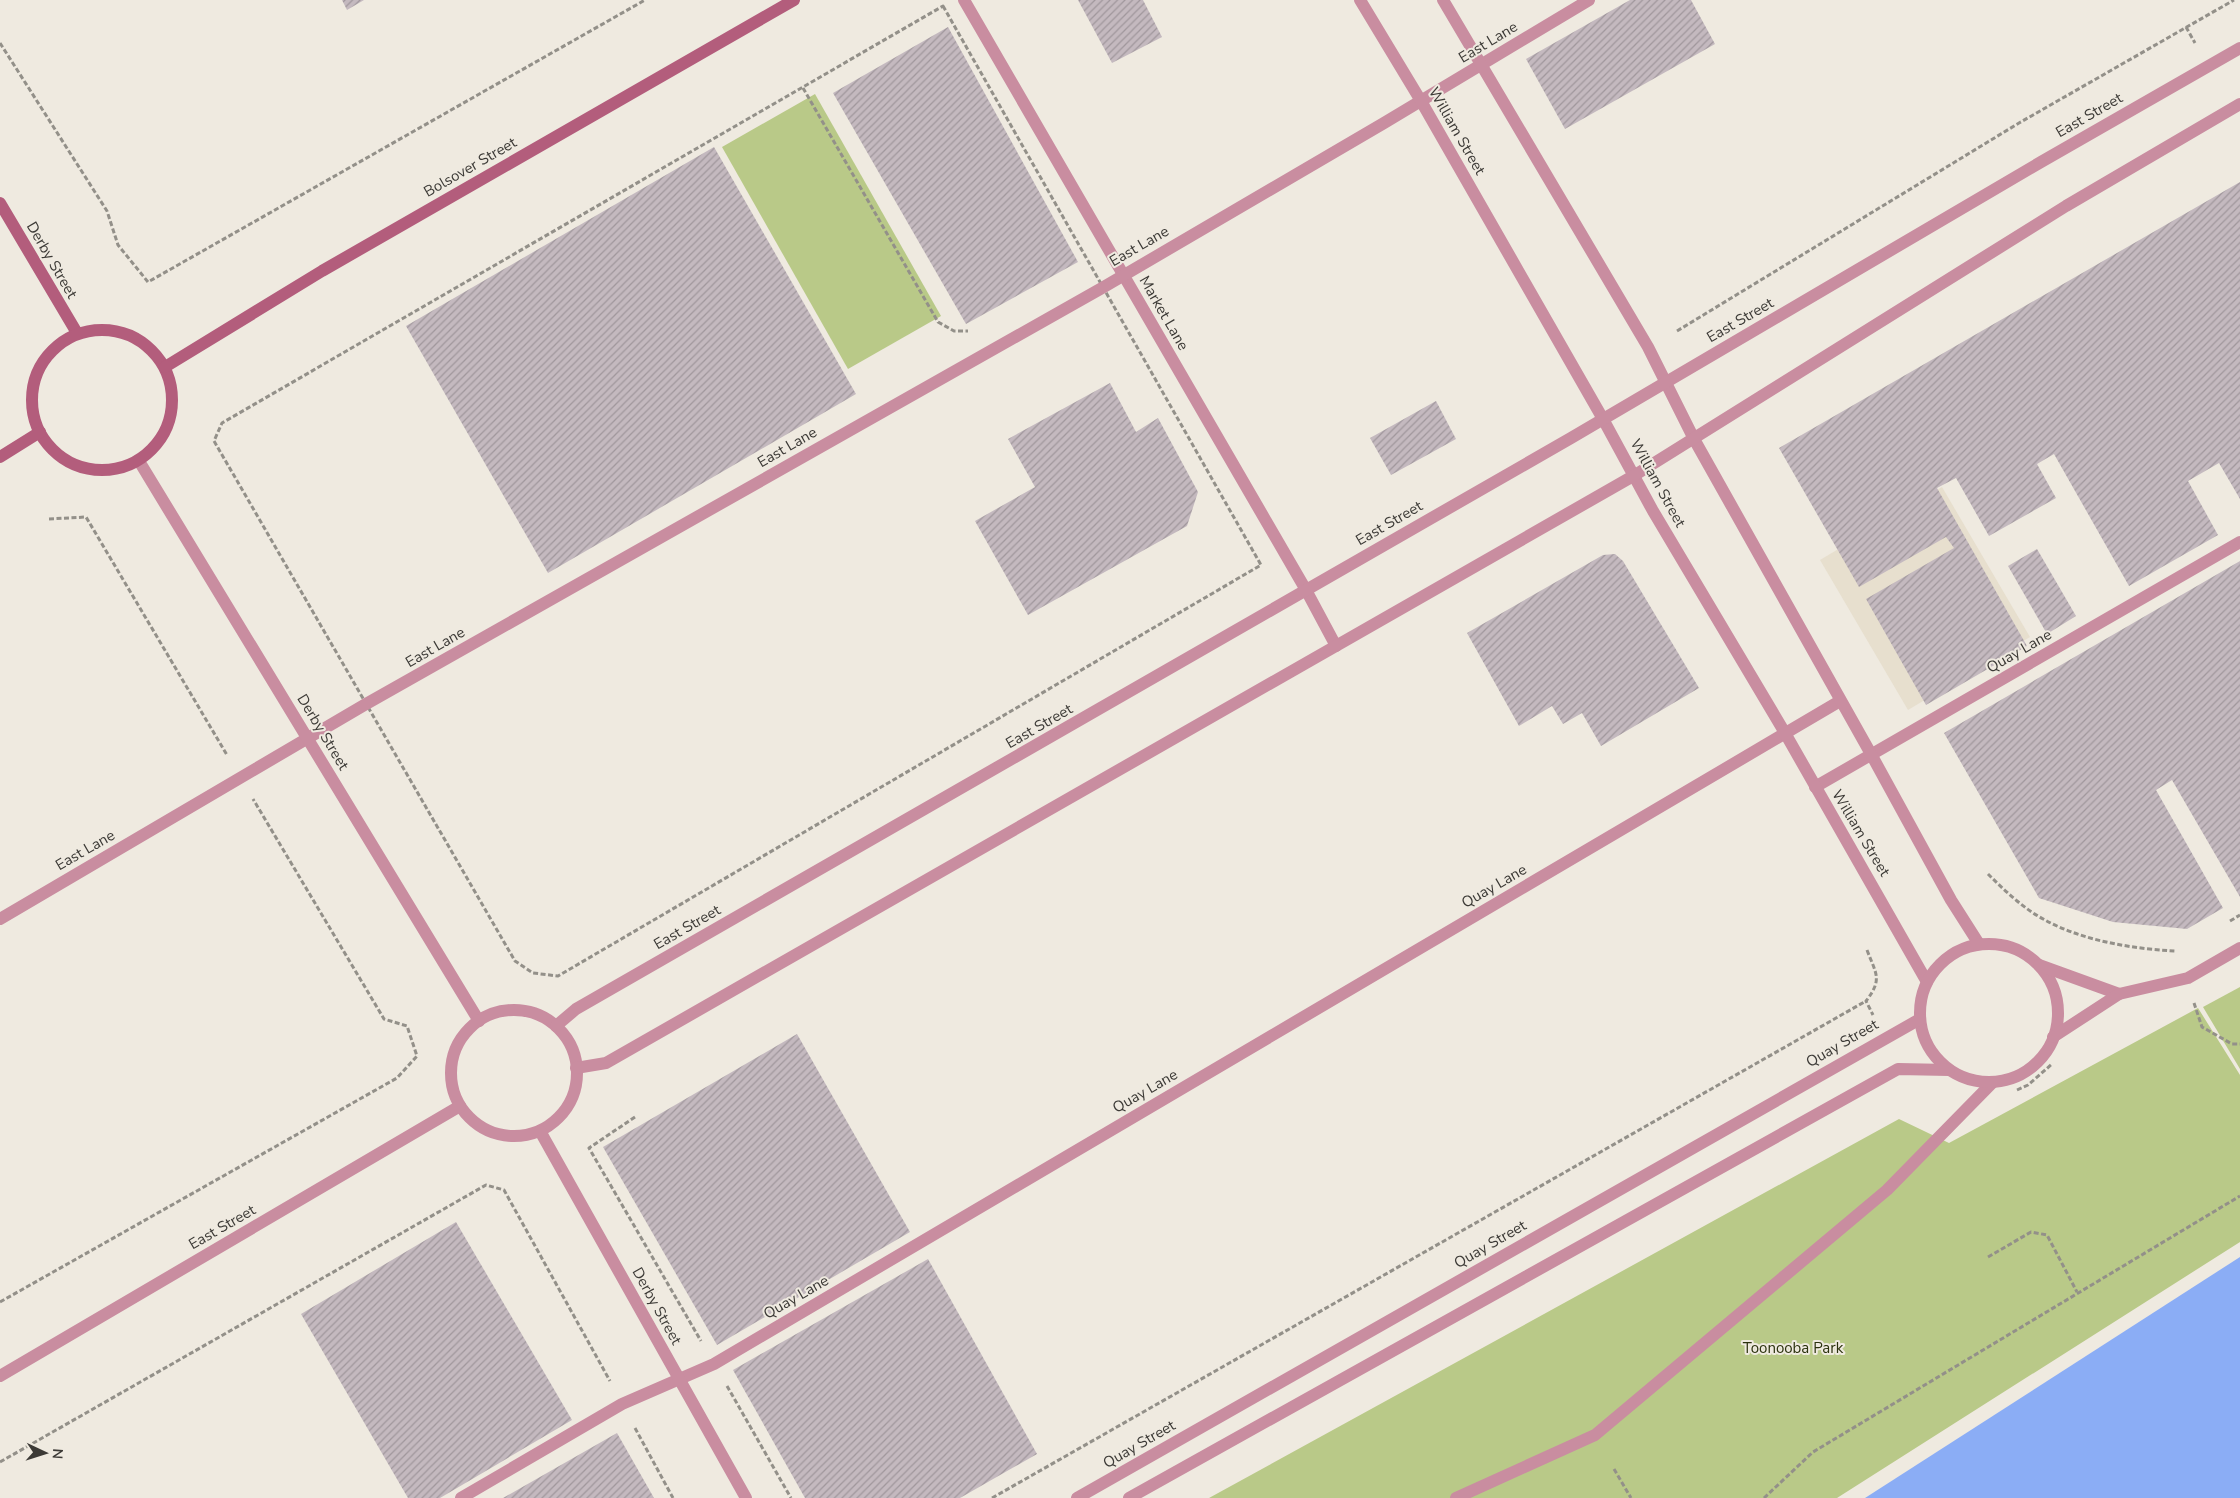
<svg xmlns="http://www.w3.org/2000/svg" width="2240" height="1498" font-family="'Nunito Sans',sans-serif">
	<defs>
		<pattern id="building-hatch" width="6" height="6" patternUnits="userSpaceOnUse" patternTransform="scale(1.25)"><rect width="6" height="6" fill="#c4b9bf"/><path d="M-1 1l2-2M0 6l6-6M5 7l2-2" fill="none" stroke="#a0979c"/></pattern>
	</defs>
	<rect width="100%" height="100%" fill="#efeae0"/>
	<path fill="#e7dfce" d="M1942,487L2030,637L1908,710L1820,560Z"/>
	<g fill="#b9c988">
		<path d="M815,94L941,316L848,369L722,147Z"/>
		<path d="M2240,987V1069L2203,1007Z"/>
		<path d="M2198,1008L2240,1075V1242L1837,1498H1209L1899,1119L1949,1143Z"/>
	</g>
	<path fill="#8badf5" d="M2240,1257V1498H1865Z"/>
	<g fill="url(#building-hatch)">
		<path d="M342,0H364L347,10Z"/>
		<path d="M1078,0H1143L1162,37L1112,63Z"/>
		<path d="M1630,0H1691L1715,44L1565,129L1526,59Z"/>
		<path d="M948,27L1078,262L966,324L833,93Z"/>
		<path d="M714,147L856,394L548,573L406,326Z"/>
		<path d="M2240,182V499L2219,463L2188,481L2218,535L2129,586L2054,454L2037,464L2056,498L1989,536L1956,478L1937,488L2027,646L1926,705L1866,599L1954,548L1946,537L1859,587L1779,448Z"/>
		<path d="M1110,383L1136,432L1158,418L1198,492L1187,526L1028,615L975,521L1035,487L1008,439Z"/>
		<path d="M1436,401L1456,439L1391,475L1370,438Z"/>
		<path d="M2037,549L2076,616L2047,634L2008,566Z"/>
		<path d="M1615,554L1623,561L1699,688L1601,746L1582,713L1563,724L1552,706L1519,726L1467,633L1603,555Z"/>
		<path d="M2240,561V897L2172,780L2156,790L2223,908L2187,929L2113,922L2039,898L1944,733Z"/>
		<path d="M797,1034L910,1232L717,1345L603,1147Z"/>
		<path d="M456,1222L572,1420L440,1498H408L301,1314Z"/>
		<path d="M928,1259L1037,1454L960,1498H805L733,1370Z"/>
		<path d="M617,1433L654,1498H503Z"/>
	</g>
	<g fill="none" stroke-linecap="round" stroke-linejoin="round">
		<g stroke="#939089" stroke-width="3" stroke-dasharray="5 2.5" stroke-linecap="butt">
			<path d="M943,6L1261,565L558,976L533,973L515,961L214,441L222,423Z"/>
			<path d="M2186,27L2195,43"/>
			<path d="M0,43L107,211L118,245L148,282L645,0"/>
			<path d="M803,88L938,322L954,331H968"/>
			<path d="M1677,331L2019,123L2234,0"/>
			<path d="M49,519L86,517L227,755"/>
			<path d="M1988,874C2005,891 2024,909 2045,920C2083,941 2134,949 2176,951"/>
			<path d="M2230,921L2240,915"/>
			<path d="M1867,950C1876,974 1883,979 1866,1001L1873,1015"/>
			<path d="M2194,1003L2202,1027L2232,1044H2240"/>
			<path d="M2017,1090L2028,1085L2052,1064"/>
			<path d="M635,1117L589,1148L701,1341"/>
			<path d="M1988,1257L2031,1232L2047,1235L2077,1292"/>
			<path d="M0,1302L397,1078L417,1056L407,1026L384,1019L253,799"/>
			<path d="M727,1386L791,1498"/>
			<path d="M635,1428L673,1498"/>
			<path d="M0,1462L486,1185L504,1190L610,1381"/>
			<path d="M1614,1469L1631,1498"/>
			<path d="M992,1498L1866,1001"/>
			<path d="M1764,1498L1813,1452L2240,1196"/>
		</g>
		<g stroke="#c98da0" stroke-width="12">
			<path d="M964,0L1306,590"/>
			<path d="M1815,787L2240,542"/>
			<path d="M0,919L366,704L1102,288L1384,123L1589,0"/>
			<path d="M461,1498L622,1404L714,1364L1840,701"/>
			<path d="M1456,1498L1595,1435L1887,1190L1993,1082"/>
		</g>
		<g stroke="#c98da0" stroke-width="12">
			<path d="M1360,0L1421,101L1603,419L1653,511L1785,733L1927,982"/>
			<path d="M1443,0L1648,347L1694,439L1871,754L1951,900L1979,944"/>
			<path d="M139,461L479,1021"/>
			<path d="M1306,590L1336,646"/>
			<circle cx="1989" cy="1013" r="69"/>
			<path d="M2039,965L2119,994"/>
			<circle cx="514" cy="1073" r="63"/>
			<path d="M556,1026L576,1009L1571,438L2041,162L2240,48"/>
			<path d="M2053,1037L2119,994L2188,978L2240,948"/>
			<path d="M576,1068L606,1063L1635,475L2066,206L2240,104"/>
			<path d="M540,1131L746,1498"/>
			<path d="M0,1376L460,1106"/>
			<path d="M1077,1498L1920,1019"/>
			<path d="M1129,1498L1898,1069L1949,1070"/>
		</g>
		<g stroke="#b35d7c" stroke-width="12">
			<path d="M0,203L77,333"/>
			<circle cx="102" cy="400" r="70"/>
			<path d="M165,367L322,271L794,0"/>
			<path d="M0,457L40,432"/>
		</g>
	</g>
	<g text-anchor="middle" stroke-width="4" stroke-linejoin="round" paint-order="stroke">
		<g font-size="15" fill="#3c3a36" stroke="#efeae0">
			<text transform="translate(1488 42) rotate(-31)" y="5">East Lane</text>
			<text transform="translate(2089 115) rotate(-30)" y="5">East Street</text>
			<text transform="translate(1457 131) rotate(60)" y="5">William Street</text>
			<text transform="translate(470 167) rotate(-30)" y="5">Bolsover Street</text>
			<text transform="translate(1139 246) rotate(-30)" y="5">East Lane</text>
			<text transform="translate(52 260) rotate(60)" y="5">Derby Street</text>
			<text transform="translate(1164 313) rotate(60)" y="5">Market Lane</text>
			<text transform="translate(1740 320) rotate(-30)" y="5">East Street</text>
			<text transform="translate(787 447) rotate(-30)" y="5">East Lane</text>
			<text transform="translate(1658 483) rotate(61)" y="5">William Street</text>
			<text transform="translate(1389 523) rotate(-30)" y="5">East Street</text>
			<text transform="translate(435 647) rotate(-30)" y="5">East Lane</text>
			<text transform="translate(2019 651) rotate(-30)" y="5">Quay Lane</text>
			<text transform="translate(1039 726) rotate(-30)" y="5">East Street</text>
			<text transform="translate(323 732) rotate(59)" y="5">Derby Street</text>
			<text transform="translate(1861 833) rotate(59)" y="5">William Street</text>
			<text transform="translate(85 850) rotate(-30)" y="5">East Lane</text>
			<text transform="translate(1494 886) rotate(-30)" y="5">Quay Lane</text>
			<text transform="translate(687 927) rotate(-30)" y="5">East Street</text>
			<text transform="translate(1842 1043) rotate(-30)" y="5">Quay Street</text>
			<text transform="translate(1145 1091) rotate(-30)" y="5">Quay Lane</text>
			<text transform="translate(222 1227) rotate(-30)" y="5">East Street</text>
			<text transform="translate(1490 1244) rotate(-30)" y="5">Quay Street</text>
			<text transform="translate(796 1297) rotate(-30)" y="5">Quay Lane</text>
			<text transform="translate(657 1306) rotate(61)" y="5">Derby Street</text>
			<text transform="translate(1139 1444) rotate(-30)" y="5">Quay Street</text>
		</g>
		<g font-size="15" fill="#2b320e" stroke="#efeae0">
			<text x="1793" y="1353">Toonooba Park</text>
		</g>
	</g>
	<g transform="translate(45 1453) rotate(94)" stroke="#efeae0" stroke-width="4" paint-order="stroke">
	<path d="M0-4L9 19L0 12L-9 19Z" fill="#3c3a36"/>
	<text y="-8" font-size="14" font-weight="bold" text-anchor="middle" fill="#3c3a36">N</text>
	</g>
</svg>
